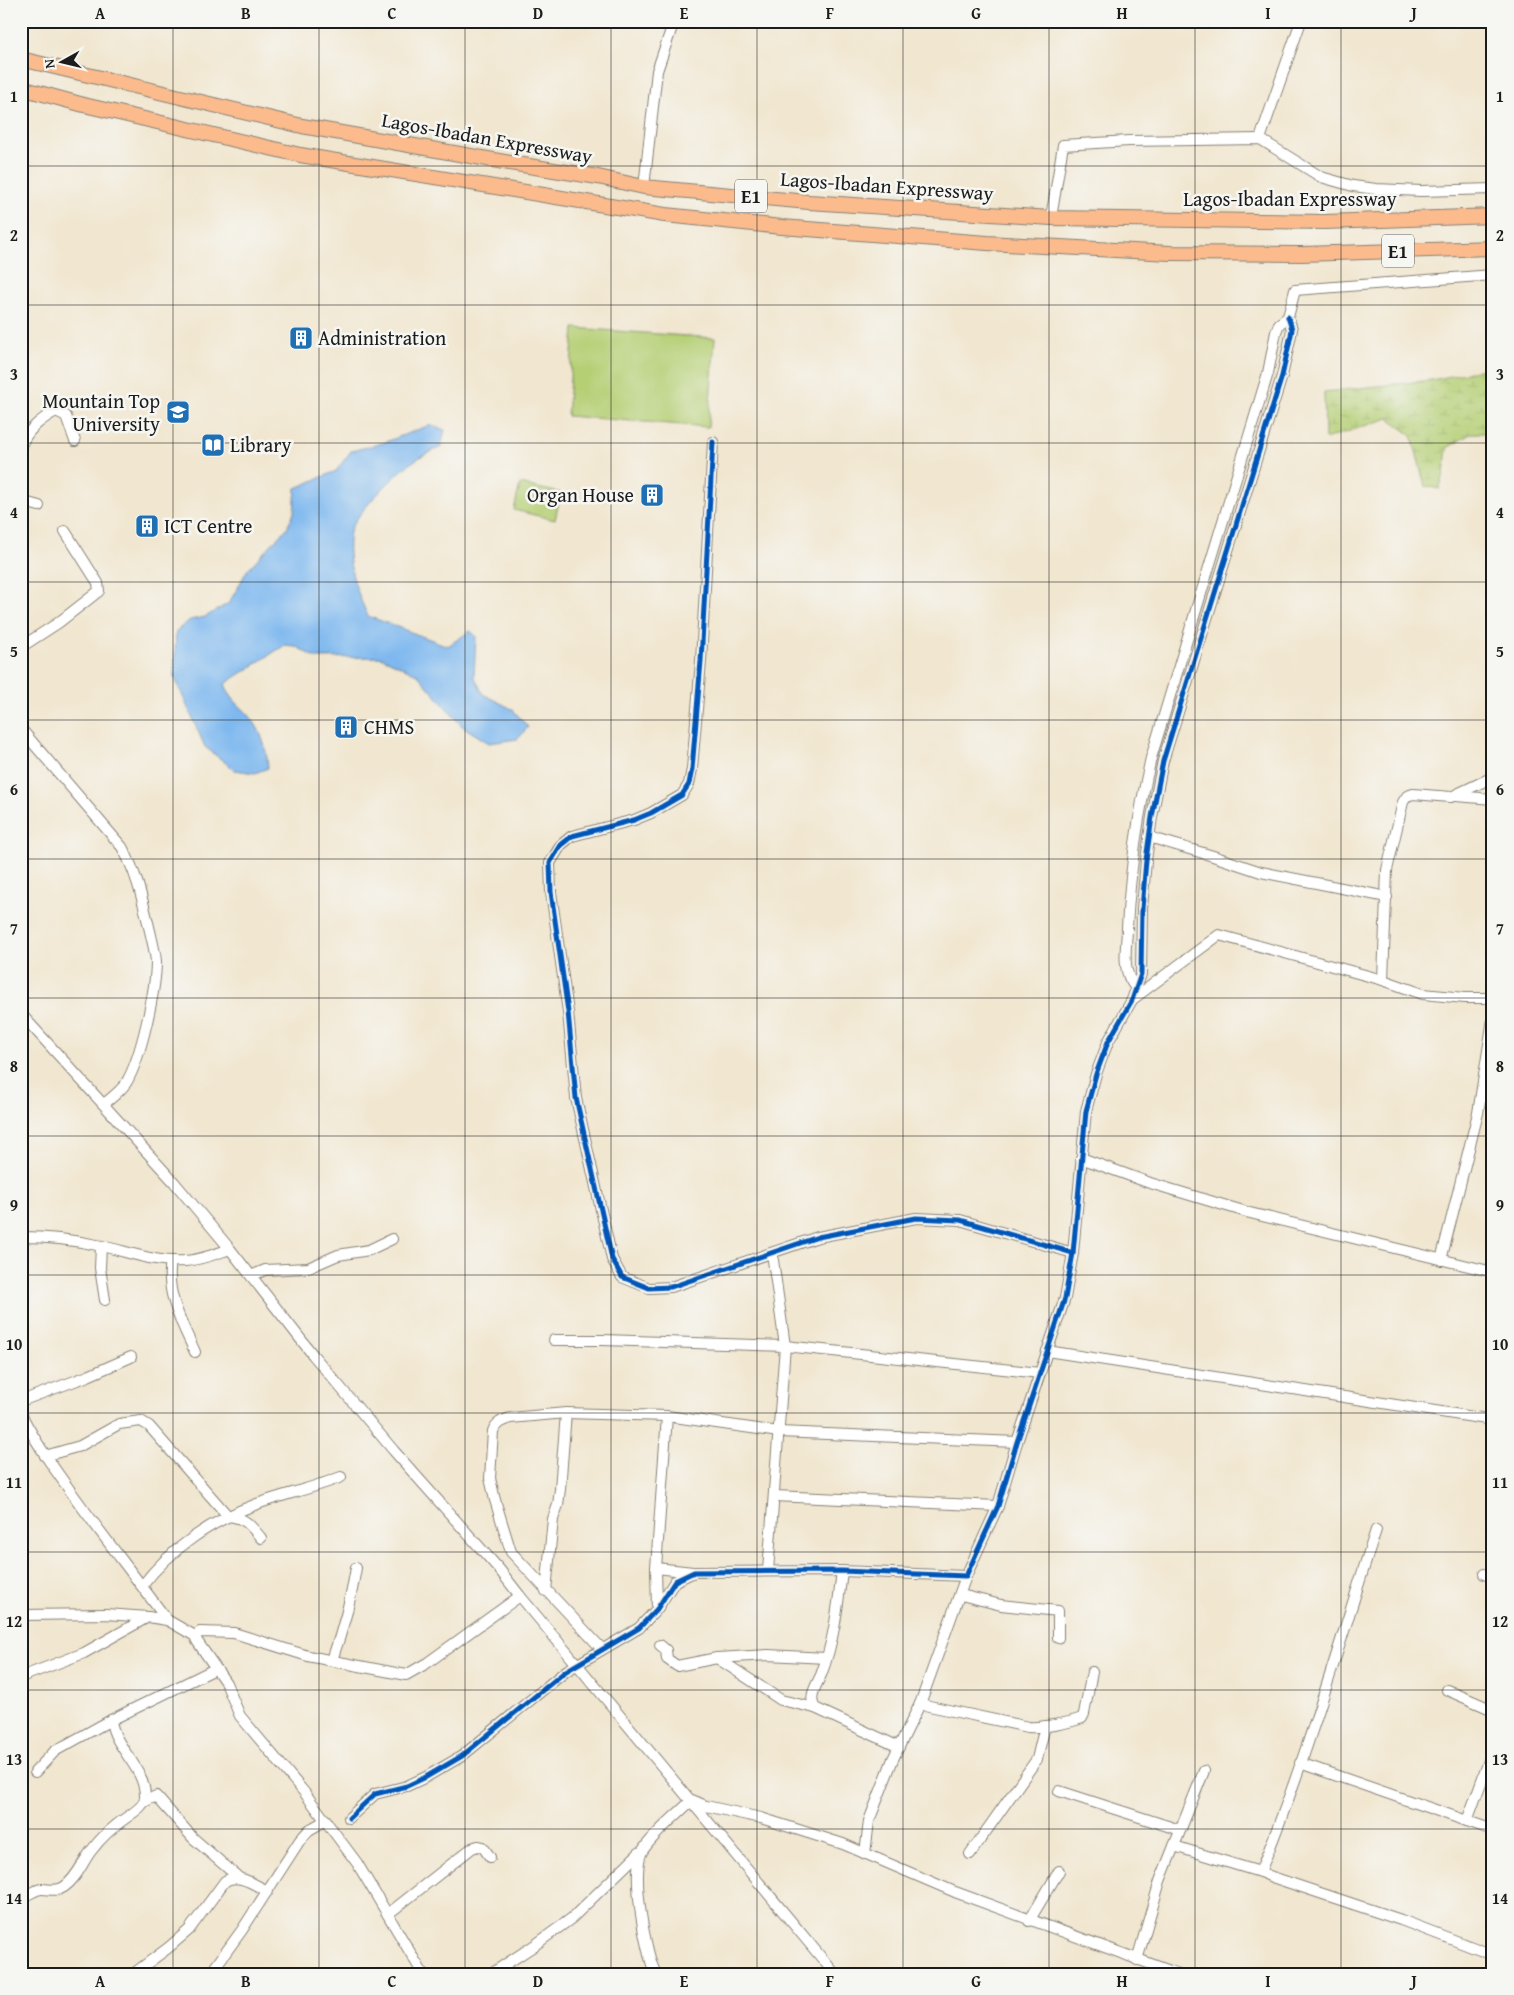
<svg xmlns="http://www.w3.org/2000/svg" width="1514" height="1995" font-family="'Gentium Book Plus',serif">
	<defs>
		<pattern id="wetland-marsh" width="20" height="14" patternUnits="userSpaceOnUse" patternTransform="scale(1.25)"><rect width="20" height="14" fill="#b5cf75"/><path d="M1 5h8M5 5V1M11 12h8M15 12V8" fill="none" stroke="#9bb165"/></pattern>
	</defs>
	<rect width="100%" height="100%" fill="#f6f6f2"/>
	<filter id="ink" filterUnits="userSpaceOnUse"><feTurbulence type="fractalNoise" baseFrequency=".02" numOctaves="2"/><feDisplacementMap in="SourceGraphic" scale="10" xChannelSelector="R" yChannelSelector="G"/><feConvolveMatrix kernelMatrix="1 2 1 2 8 2 1 2 1" color-interpolation-filters="sRGB"/></filter>
	<filter id="wash" filterUnits="userSpaceOnUse"><feTurbulence type="fractalNoise" baseFrequency=".0096" numOctaves="4" result="noise"/><feDisplacementMap in="SourceGraphic" scale="20" xChannelSelector="R" yChannelSelector="G"/><feGaussianBlur stdDeviation="1.12" result="paint"/><feColorMatrix in="noise" values="0 0 0 0 0 0 0 0 0 0 0 0 0 0 0 0 0 1.4 0 .05"/><feComposite in="paint" operator="in"/></filter>
	<g filter="url(#wash)">
		<rect width="100%" height="100%" fill="#f1e6cf"/>
		<path fill="url(#wetland-marsh)" stroke="#687648" d="M1493,367V433H1472L1447,448L1444,474L1439,489L1425,486L1412,436L1389,418L1325,439L1324,392L1432,380Z"/>
		<g fill="#b5cf75" stroke="#687648">
			<path d="M574,328L715,338L708,427L567,416Z"/>
			<path d="M520,484L561,493L555,520L514,510Z"/>
		</g>
		<path fill="#7eb8ef" stroke="#4d6a86" d="M430,425L445,430L441,447C431,452 420,456 411,463C397,473 353,516 350,532C345,561 356,591 368,616L448,646L470,631L476,636L474,676L483,694L512,709L528,727L518,739L489,743L462,726L417,674L381,657L316,658L295,646L285,645L225,684C232,704 244,706 254,722C263,735 267,752 268,768L255,773L235,770L205,747L174,676L176,631L190,620L205,617L229,603L248,569L287,528L294,513L296,488L336,471L351,451L383,443Z"/>
	</g>
	<g filter="url(#ink)">
		<g fill="none" stroke-linecap="round" stroke-linejoin="round">
			<g stroke="#868176" stroke-width="12">
				<g id="minor">
					<path d="M1260,139L1301,21"/>
					<path d="M644,187L657,71L674,21"/>
					<path d="M1051,218L1063,145L1129,141L1260,139L1321,177L1353,186L1376,189L1421,191L1493,189"/>
					<path d="M713,442L701,661L692,769L689,784L682,795L651,813L634,820L572,836L561,845L550,863L551,892L568,1012L576,1098L612,1259L622,1277L649,1288L671,1287L818,1237L916,1218L960,1220L1073,1253"/>
					<path d="M21,447C25,431 43,418 56,411L66,416L75,441"/>
					<path d="M21,501L39,506"/>
					<path d="M21,647L58,623L99,591L98,583L65,531"/>
					<path d="M21,729L122,847C137,873 143,902 150,931C152,940 155,951 156,961C156,989 141,1059 126,1083C120,1092 112,1097 104,1104"/>
					<path d="M1456,796L1493,799"/>
					<path d="M1149,837L1213,856L1261,872L1387,897"/>
					<path d="M1383,980L1387,870L1403,802L1407,796L1413,794L1451,797L1493,777"/>
					<path d="M1135,987C1132,983 1129,979 1128,974C1123,960 1127,942 1127,928C1130,870 1138,814 1151,758L1268,373L1276,332L1279,324L1288,317L1295,290L1493,275"/>
					<path d="M1133,999L1219,935L1383,980L1423,994L1465,998H1493"/>
					<path d="M21,1014L174,1182L230,1249L313,1355L394,1451L499,1569L520,1596L835,1974"/>
					<path d="M1081,1158L1150,1183L1250,1213L1493,1272"/>
					<path d="M21,1237C49,1237 75,1240 102,1246C129,1252 156,1263 185,1261C201,1260 215,1254 230,1249"/>
					<path d="M101,1246L100,1268L105,1300"/>
					<path d="M1441,1260L1478,1113L1493,1019"/>
					<path d="M171,1261C165,1294 182,1323 195,1352"/>
					<path d="M251,1276L265,1270L308,1268L338,1255L369,1250L392,1239"/>
					<path d="M554,1340H603L785,1346L1040,1373"/>
					<path d="M1047,1351L1493,1420"/>
					<path d="M21,1401L88,1376L131,1357"/>
					<path d="M21,1414C38,1447 60,1477 82,1507C110,1545 139,1582 167,1620"/>
					<path d="M45,1456L80,1446L119,1424L141,1421L149,1426L228,1516C246,1518 250,1525 261,1538"/>
					<path d="M774,1496L998,1506"/>
					<path d="M656,1568L693,1572"/>
					<path d="M768,1571L785,1346L772,1253"/>
					<path d="M842,1571C838,1605 834,1642 821,1675C816,1686 808,1697 815,1708L899,1747"/>
					<path d="M1484,1574L1493,1577"/>
					<path d="M142,1586C170,1549 213,1520 257,1504C285,1494 314,1488 341,1477"/>
					<path d="M546,1591L553,1519L558,1505L560,1489L566,1413"/>
					<path d="M961,1595L1001,1605L1058,1611V1638"/>
					<path d="M657,1608L656,1568L667,1416"/>
					<path d="M21,1615L106,1614L148,1617L167,1620L195,1636L197,1641L226,1683L240,1716L304,1792L357,1863L423,1974"/>
					<path d="M195,1636L200,1632L234,1633L308,1656L406,1675L427,1663L520,1596"/>
					<path d="M660,1645L666,1650L667,1659L677,1666L717,1658L768,1655L826,1658"/>
					<path d="M602,1649L511,1552L495,1500L490,1478L493,1431C496,1423 501,1421 510,1418L566,1413L667,1416L779,1432L1017,1442"/>
					<path d="M717,1658L781,1700L815,1708"/>
					<path d="M332,1660C343,1629 351,1600 356,1568"/>
					<path d="M21,1677L84,1653L148,1617"/>
					<path d="M1447,1690L1493,1710"/>
					<path d="M920,1704L1028,1727C1042,1728 1069,1723 1082,1718L1084,1714L1092,1672"/>
					<path d="M1300,1763L1493,1830"/>
					<path d="M35,1772L55,1751L111,1720L215,1669"/>
					<path d="M1059,1791L1180,1830"/>
					<path d="M144,1802L156,1796L193,1838L238,1877"/>
					<path d="M349,1818L375,1794L407,1786L426,1777L462,1756L566,1671L639,1628L657,1609L675,1581L694,1572L842,1571L966,1576L998,1506L1017,1442L1065,1298L1073,1253L1086,1111L1096,1074L1108,1042L1132,1000L1141,974L1142,909L1146,860L1152,817L1163,761L1282,376L1291,335L1292,329L1288,317"/>
					<path d="M1467,1821L1493,1750"/>
					<path d="M1174,1846L1260,1872L1272,1877L1401,1920L1493,1955"/>
					<path d="M865,1854L869,1821L893,1759L920,1704L966,1576"/>
					<path d="M970,1854L1037,1759L1045,1726"/>
					<path d="M1260,1872C1306,1761 1339,1644 1376,1530"/>
					<path d="M21,1897C28,1896 35,1889 42,1889C50,1889 57,1892 64,1887C77,1878 82,1863 91,1851C102,1836 115,1825 130,1815C137,1810 146,1804 145,1795C144,1766 114,1748 111,1720"/>
					<path d="M388,1914L472,1848L478,1846L483,1847L490,1857"/>
					<path d="M1029,1921L1059,1871"/>
					<path d="M1137,1960L1160,1881L1204,1771"/>
					<path d="M133,1974L168,1948L189,1930L225,1881C240,1873 254,1885 268,1891"/>
					<path d="M210,1974L242,1930L300,1840L309,1830L326,1820"/>
					<path d="M491,1974L535,1945L572,1918L639,1853"/>
					<path d="M656,1974C645,1954 630,1868 643,1850C656,1831 676,1816 692,1800L706,1806L761,1818L843,1844L955,1892L1178,1974"/>
				</g>
			</g>
			<g stroke="#868176" stroke-width="16">
				<g id="highway">
					<path d="M21,59L302,126L510,163L598,177L644,187L809,202L1051,218L1325,222L1493,216"/>
					<path d="M21,88L84,105L300,155L665,215L782,227L987,243L1170,253L1302,254L1493,248"/>
				</g>
			</g>
			<use href="#minor" stroke="#fff" stroke-width="10"/>
			<use href="#highway" stroke="#fbbb8d" stroke-width="14"/>
			<g stroke="#f6f6f2" stroke-width="8">
				<g id="cycleway">
					<path d="M713,442L701,661L692,769L689,784L682,795L651,813L634,820L572,836L561,845L550,863L551,892L568,1012L576,1098L612,1259L622,1277L649,1288L671,1287L818,1237L916,1218L960,1220L1073,1253"/>
					<path d="M349,1818L375,1794L407,1786L426,1777L462,1756L566,1671L639,1628L657,1609L675,1581L694,1572L842,1571L966,1576L998,1506L1017,1442L1065,1298L1073,1253L1086,1111L1096,1074L1108,1042L1132,1000L1141,974L1142,909L1146,860L1152,817L1163,761L1282,376L1291,335L1292,329L1288,317"/>
				</g>
			</g>
			<use href="#cycleway" stroke="#0057b8" stroke-width="5"/>
		</g>
	</g>
	<path fill="none" stroke="#1c1c1c" stroke-width="1" stroke-opacity="0.55" d="M173,21V1974M319,21V1974M465,21V1974M611,21V1974M757,21V1974M903,21V1974M1049,21V1974M1195,21V1974M1341,21V1974M21,166H1493M21,305H1493M21,443H1493M21,582H1493M21,720H1493M21,859H1493M21,998H1493M21,1136H1493M21,1275H1493M21,1413H1493M21,1552H1493M21,1690H1493M21,1829H1493"/>
	<defs>
		<g id="building-square" transform="scale(1.25)"><rect x="-9" y="-9" width="18" height="18" rx="4" fill="#1f6fb2" stroke="#f6f6f2"/><path d="M-4-6H4V6H1V3H-1V6H-4ZM-2.5-4.3h1.7v1.8h-1.7ZM.8-4.3h1.7v1.8H.8ZM-2.5-1h1.7V.8h-1.7ZM.8-1h1.7V.8H.8Z" fill="#fff"/></g>
		<g id="school-square" transform="scale(1.25)"><rect x="-9" y="-9" width="18" height="18" rx="4" fill="#1f6fb2" stroke="#f6f6f2"/><path d="M0-5L7-2L0 1L-7-2ZM-4 1L0 2.5L4 1V4Q0 6-4 4Z" fill="#fff"/></g>
		<g id="library-square" transform="scale(1.25)"><rect x="-9" y="-9" width="18" height="18" rx="4" fill="#1f6fb2" stroke="#f6f6f2"/><path d="M-6-4Q-3-5.5-.7-3.5V5Q-3 3-6 4ZM6-4Q3-5.5 .7-3.5V5Q3 3 6 4Z" fill="#fff"/></g>
	</defs>
	<g fill-rule="evenodd">
		<use href="#building-square" x="301" y="338"/>
		<use href="#school-square" x="178" y="412"/>
		<use href="#library-square" x="213" y="445"/>
		<use href="#building-square" x="652" y="495"/>
		<use href="#building-square" x="147" y="526"/>
		<use href="#building-square" x="346" y="727"/>
	</g>
	<g text-anchor="middle" stroke-width="5" stroke-linejoin="round" paint-order="stroke">
		<g fill="#f6f6f2" stroke="#5d5d5c" stroke-width="1">
			<rect x="735" y="179.5" width="32" height="33" rx="4"/>
			<rect x="1382" y="234.5" width="32" height="33" rx="4"/>
		</g>
		<g font-size="19" font-weight="bold" fill="#1c1c1c">
			<text x="751" y="203">E1</text>
			<text x="1398" y="258">E1</text>
		</g>
		<g font-size="20" fill="#1c1c1c" stroke="#f6f6f2">
			<text transform="translate(487 138) rotate(10)" y="7">Lagos-Ibadan Expressway</text>
			<text transform="translate(887 186) rotate(4)" y="7">Lagos-Ibadan Expressway</text>
			<text x="1290" y="206">Lagos-Ibadan Expressway</text>
		</g>
		<g font-size="20" fill="#1c1c1c" stroke="#f6f6f2" text-anchor="start">
			<text x="318" y="345">Administration</text>
			<text x="160" y="408" text-anchor="end">Mountain Top<tspan x="160" dy="23">University</tspan></text>
			<text x="230" y="452">Library</text>
			<text x="634" y="502" text-anchor="end">Organ House</text>
			<text x="164" y="533">ICT Centre</text>
			<text x="364" y="734">CHMS</text>
		</g>
	</g>
	<rect width="1514" height="1995" fill="none" stroke="#f6f6f2" stroke-width="55"/>
	<g transform="translate(62 62) rotate(262)" stroke="#f6f6f2" stroke-width="4" paint-order="stroke">
	<path d="M0-4L9 19L0 12L-9 19Z" fill="#1c1c1c"/>
	<text y="-8" font-size="14" font-weight="bold" text-anchor="middle" fill="#1c1c1c">N</text>
	</g>
	<rect x="28" y="28" width="1458" height="1940" fill="none" stroke="#1c1c1c" stroke-width="2"/>
	<g font-size="16" text-anchor="middle" font-weight="bold" fill="#1c1c1c">
		<text x="100" y="19">A</text>
		<text x="246" y="19">B</text>
		<text x="392" y="19">C</text>
		<text x="538" y="19">D</text>
		<text x="684" y="19">E</text>
		<text x="830" y="19">F</text>
		<text x="976" y="19">G</text>
		<text x="1122" y="19">H</text>
		<text x="1268" y="19">I</text>
		<text x="1414" y="19">J</text>
		<text x="14" y="102">1</text>
		<text x="1500" y="102">1</text>
		<text x="14" y="241">2</text>
		<text x="1500" y="241">2</text>
		<text x="14" y="380">3</text>
		<text x="1500" y="380">3</text>
		<text x="14" y="518">4</text>
		<text x="1500" y="518">4</text>
		<text x="14" y="657">5</text>
		<text x="1500" y="657">5</text>
		<text x="14" y="795">6</text>
		<text x="1500" y="795">6</text>
		<text x="14" y="934">7</text>
		<text x="1500" y="934">7</text>
		<text x="14" y="1072">8</text>
		<text x="1500" y="1072">8</text>
		<text x="14" y="1211">9</text>
		<text x="1500" y="1211">9</text>
		<text x="14" y="1350">10</text>
		<text x="1500" y="1350">10</text>
		<text x="14" y="1488">11</text>
		<text x="1500" y="1488">11</text>
		<text x="14" y="1627">12</text>
		<text x="1500" y="1627">12</text>
		<text x="14" y="1765">13</text>
		<text x="1500" y="1765">13</text>
		<text x="14" y="1904">14</text>
		<text x="1500" y="1904">14</text>
		<text x="100" y="1987">A</text>
		<text x="246" y="1987">B</text>
		<text x="392" y="1987">C</text>
		<text x="538" y="1987">D</text>
		<text x="684" y="1987">E</text>
		<text x="830" y="1987">F</text>
		<text x="976" y="1987">G</text>
		<text x="1122" y="1987">H</text>
		<text x="1268" y="1987">I</text>
		<text x="1414" y="1987">J</text>
	</g>
</svg>
